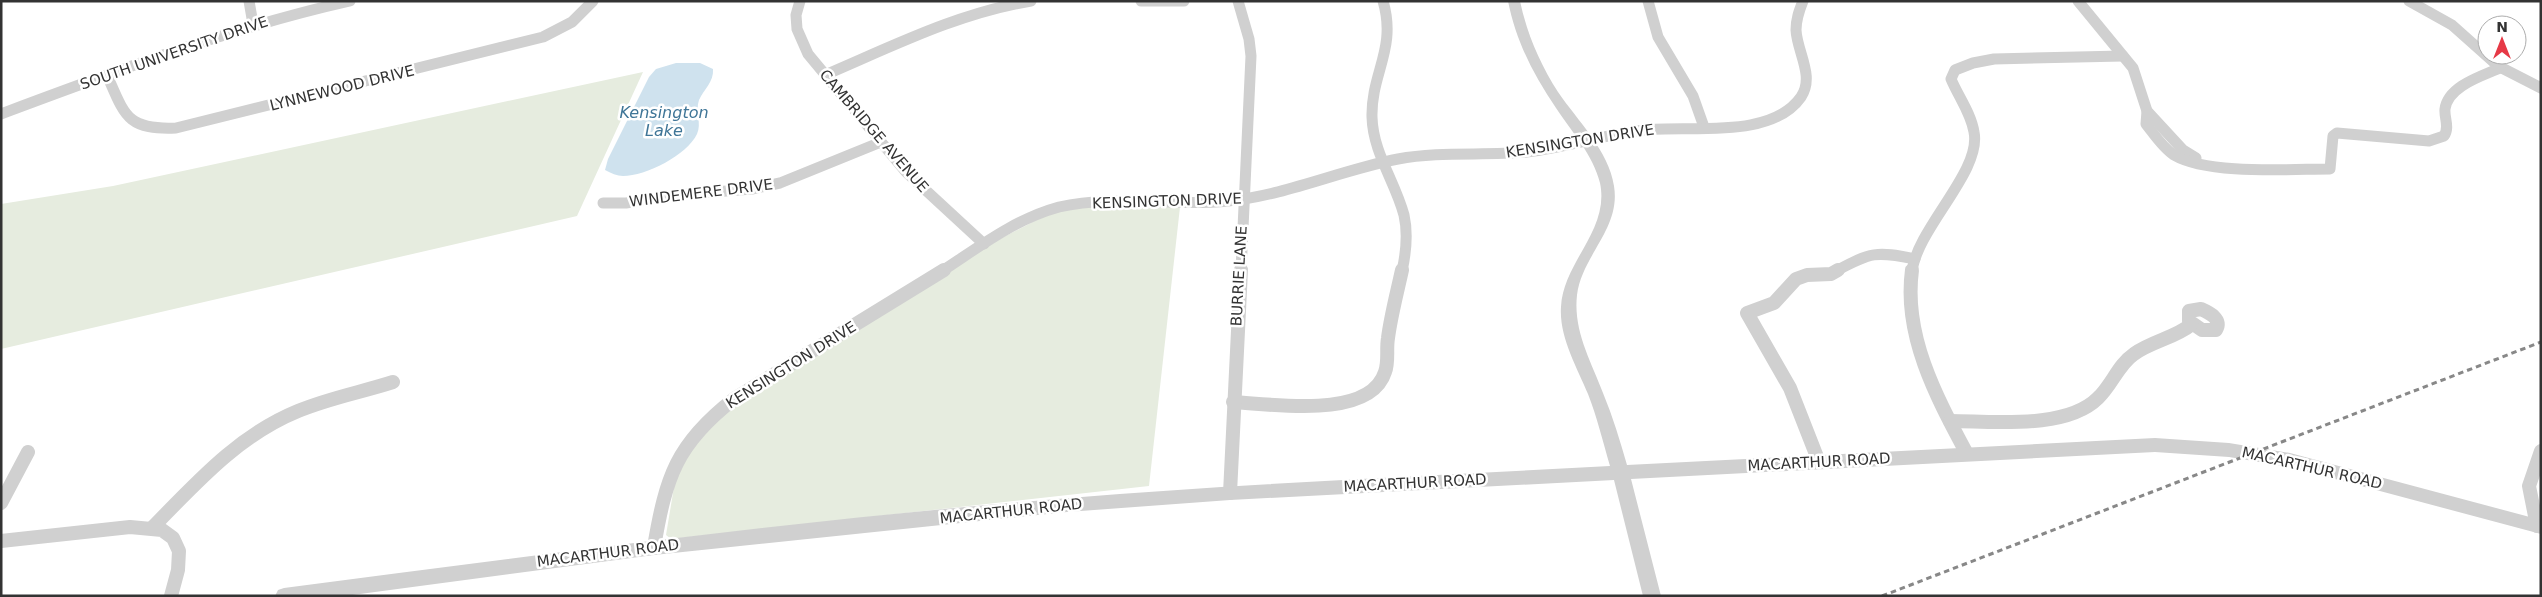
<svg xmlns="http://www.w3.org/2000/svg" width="2542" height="597" font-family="'DejaVu Sans',sans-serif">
	<rect width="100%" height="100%" fill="#fff"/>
	<g fill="#e6ecdf">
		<path d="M643,72L577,216L1,349V204L113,186Z"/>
		<path d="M1096,205L1180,207L1149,486L671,539L666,535L675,481L687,452L729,408L998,240L1050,213Z"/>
	</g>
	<path fill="#cfe2ee" d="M676,63H700L713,69C714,82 704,89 699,100C695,111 702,124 697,134C687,155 646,176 623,176C617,176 611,173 605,170L608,159L649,77L656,69Z"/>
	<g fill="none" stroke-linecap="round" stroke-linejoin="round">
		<g stroke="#d0d0d0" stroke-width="11">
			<path d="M249,1L253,24"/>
			<path d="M800,1L796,15L797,29L808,54L906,172L984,244"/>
			<path d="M1141,1H1184"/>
			<path d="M1238,1L1249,39L1251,56L1241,271"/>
			<path d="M1383,1C1397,49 1371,73 1372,117C1373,153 1395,181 1404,215C1408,233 1406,253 1402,271"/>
			<path d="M1648,1L1658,37L1693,96L1704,127"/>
			<path d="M2078,1L2133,68L2147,111L2183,150L2196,158"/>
			<path d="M2409,1L2452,25L2498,66L2541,88"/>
			<path d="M107,75C125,116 127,130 176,128L543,37L572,22L593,1"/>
			<path d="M825,75C893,46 958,13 1031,1"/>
			<path d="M2147,111L2146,124C2154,134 2163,148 2174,155C2208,175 2290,169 2330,169L2333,136L2337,133L2429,141L2444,136C2450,127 2444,118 2445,109C2448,86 2482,76 2500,68"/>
			<path d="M1,114C116,71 230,28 350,1"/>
			<path d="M603,203H626L675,195L752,189L780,183L881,142"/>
			<path d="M942,271C979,247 1015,219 1059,207C1115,194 1173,207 1228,201C1287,195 1341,170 1398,159C1440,151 1484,156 1527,152C1567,148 1605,134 1645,130C1690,125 1771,140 1801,97C1815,76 1797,52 1796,30C1796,19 1799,11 1803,1"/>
			<path d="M1836,271C1871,252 1876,251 1915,259"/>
			<path d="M1912,271C1918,227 1982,171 1974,132C1971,113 1958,96 1951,79L1955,70L1973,63L1994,59L2123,56"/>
		</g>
		<g stroke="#d0d0d0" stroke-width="14">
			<path d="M1912,270C1903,336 1937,398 1967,454"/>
			<path d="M2201,309C2210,313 2222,319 2216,330H2202L2189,321V311Z"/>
			<path d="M1233,402C1272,404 1370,420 1385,372C1389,362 1386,349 1388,338C1391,315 1397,293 1402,270"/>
			<path d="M1950,421C1992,421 2066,430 2098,398C2112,385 2118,365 2134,354C2152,341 2175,338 2192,324"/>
			<path d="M1819,462L1790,388L1747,313L1774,303L1796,279L1807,275L1831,274L1838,270"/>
			<path d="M1230,493L1241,270"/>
			<path d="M1,503L28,452"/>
			<path d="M2537,526L2529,486L2541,451"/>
			<path d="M153,527C197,482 239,435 298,411C329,398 362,392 393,382"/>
			<path d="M1,541L130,527L162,530L173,538L179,551L178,570L171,596"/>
			<path d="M654,547C666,477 676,444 734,399L944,270"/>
		</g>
		<path fill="#d0d0d0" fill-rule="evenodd" d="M1508,1H1520C1527,34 1540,64 1558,92C1577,120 1609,151 1614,186C1621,229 1582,255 1577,295C1573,331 1591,361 1603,393C1613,417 1620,441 1627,465L2155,438L2229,443L2290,453L2541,520V534L2290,467L2229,457L2155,452L1631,479L1661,596H1643L1614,480L1230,500L1067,512L654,555L345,596H275L278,590L284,588C545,554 806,519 1069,498C1249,483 1430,476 1610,466C1603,442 1597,417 1588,394C1577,367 1559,337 1561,307C1563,262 1610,230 1600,183C1593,155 1572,132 1556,108C1533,74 1516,41 1508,1Z"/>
		<path stroke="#888" stroke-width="3" stroke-dasharray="5.5 4" stroke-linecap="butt" d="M1882,596L2541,342"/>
	</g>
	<g text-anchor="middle" stroke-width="5" stroke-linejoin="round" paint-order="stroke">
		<g font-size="15" fill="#333" stroke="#fff">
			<text transform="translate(174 53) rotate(-19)" y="5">SOUTH UNIVERSITY DRIVE</text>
			<text transform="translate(342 88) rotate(-14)" y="5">LYNNEWOOD DRIVE</text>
			<text transform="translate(874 131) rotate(49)" y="5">CAMBRIDGE AVENUE</text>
			<text transform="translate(1580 141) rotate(-9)" y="5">KENSINGTON DRIVE</text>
			<text transform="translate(701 193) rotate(-7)" y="5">WINDEMERE DRIVE</text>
			<text transform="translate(1167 201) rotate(-2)" y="5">KENSINGTON DRIVE</text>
			<text transform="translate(1239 276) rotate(-87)" y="5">BURRIE LANE</text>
			<text transform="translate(791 365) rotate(-32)" y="5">KENSINGTON DRIVE</text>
			<text transform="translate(1819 462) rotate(-3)" y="5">MACARTHUR ROAD</text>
			<text transform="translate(2312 468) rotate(13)" y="5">MACARTHUR ROAD</text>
			<text transform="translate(1415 483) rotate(-3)" y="5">MACARTHUR ROAD</text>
			<text transform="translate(1011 511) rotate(-6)" y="5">MACARTHUR ROAD</text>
			<text transform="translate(608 553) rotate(-7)" y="5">MACARTHUR ROAD</text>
		</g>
		<g font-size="16" font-style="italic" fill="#3f7597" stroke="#fff">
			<text x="664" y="118">Kensington<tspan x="664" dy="18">Lake</tspan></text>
		</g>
	</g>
	<rect width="2542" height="597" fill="none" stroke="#333333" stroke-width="5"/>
	<g transform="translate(2502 40)"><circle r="24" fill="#ffffff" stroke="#adadad"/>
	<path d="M0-4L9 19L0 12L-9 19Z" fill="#e63946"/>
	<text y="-8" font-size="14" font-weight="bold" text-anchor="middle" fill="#333333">N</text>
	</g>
</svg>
